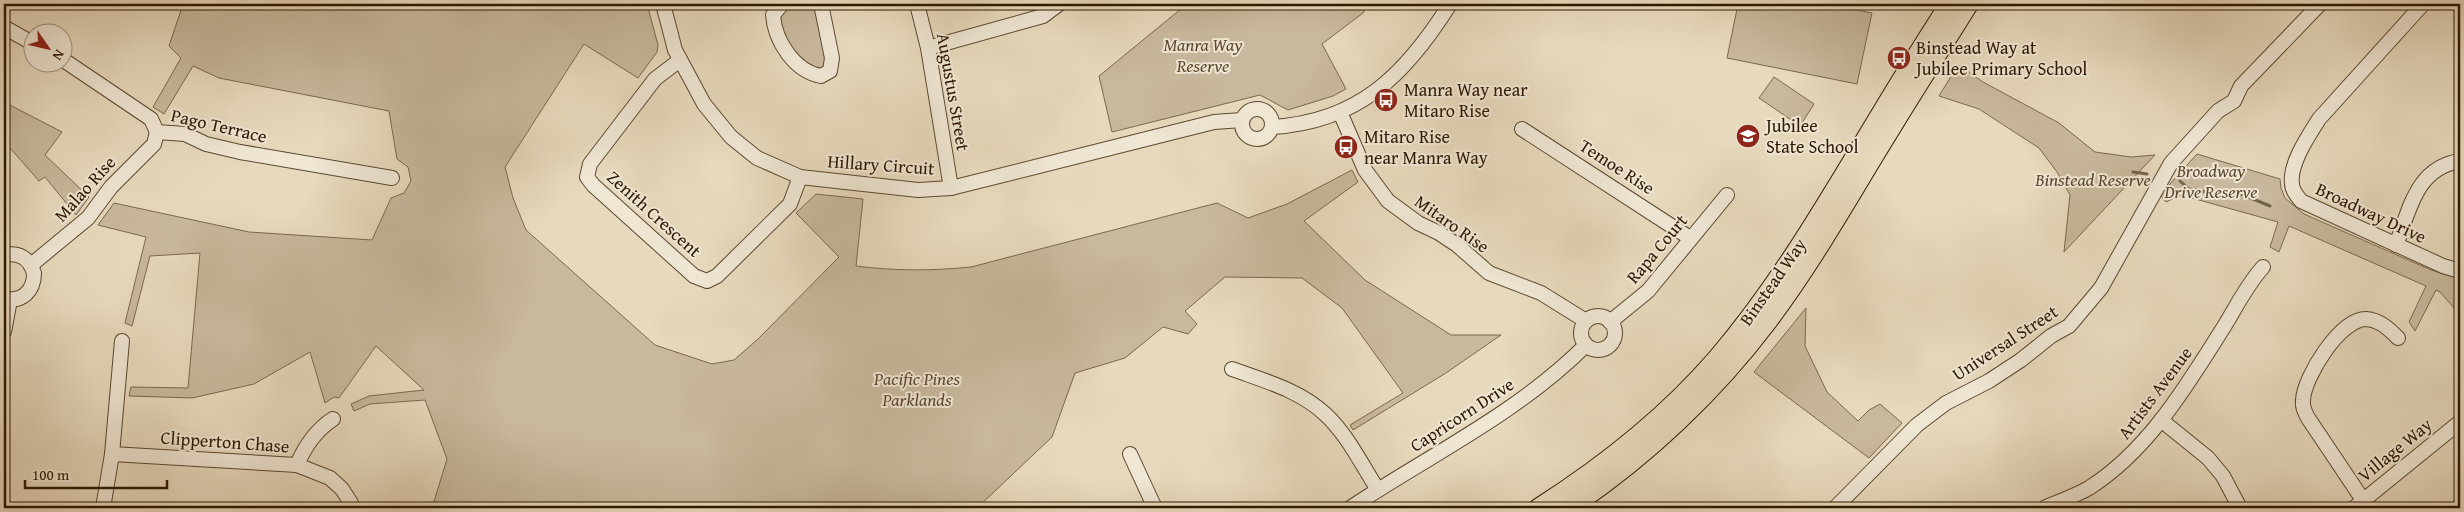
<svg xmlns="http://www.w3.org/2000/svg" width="2464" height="512" font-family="'Gentium Book Plus',serif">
	<rect width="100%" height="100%" fill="#e7d9bd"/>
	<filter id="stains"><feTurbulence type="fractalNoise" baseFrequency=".004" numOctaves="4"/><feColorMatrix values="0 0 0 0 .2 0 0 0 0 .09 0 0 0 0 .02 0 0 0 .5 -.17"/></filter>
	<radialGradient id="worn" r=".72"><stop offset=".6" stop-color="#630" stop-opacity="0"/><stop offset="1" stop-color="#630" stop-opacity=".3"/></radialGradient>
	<g fill="#c8b89d" stroke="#7b684e">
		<path d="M183,4H647L658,45L657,52L638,78L584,44L505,167L513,198L526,230L655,345L712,364L734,360L758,339L839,257L796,213L816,194L863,199L856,266C895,271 932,271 971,267L1217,203L1248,218L1287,204L1352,170L1358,182L1304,221L1365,280L1451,335H1501L1446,373L1353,430L1350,425L1403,393L1342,308L1302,278L1225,277L1185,311L1197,324L1188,334L1163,327L1125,358L1075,373L1052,437L977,508H900L880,503L878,508H432L447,459L425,400L370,404L354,411L351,404L369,396L424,390L376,346L339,398L334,397L325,403L310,352L254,384L192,398L129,396L131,387L188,388L200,253L150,256L132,326L125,323L146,237L98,225L114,203L249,232L372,240L391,198L404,193L411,181L408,167L397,159L389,111L219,78L193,66L164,114L153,107L181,58L169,46Z"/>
		<path d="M814,4L826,55L825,66L816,70C797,56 783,42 780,18L786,9Z"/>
		<path d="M1187,4H1368L1363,13L1322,44L1346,89L1333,96L1288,110L1260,95L1112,132L1099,76Z"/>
		<path d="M1738,4H1827L1872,13L1857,84L1727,58Z"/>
		<path d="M1958,65L1983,82L2059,123L2095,152L2131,157L2155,155L2064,252L2070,195L2057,172L2039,148L1979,109L1939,96Z"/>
		<path d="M1774,77L1814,104L1800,126L1759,98Z"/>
		<path d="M4,102L62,132L45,155L89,197L76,215L45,177L39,181L4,141Z"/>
		<path d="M2197,154L2280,179L2281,188L2285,198L2304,214L2431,270L2460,279V315L2440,292L2436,290L2415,331L2409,322L2426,286L2289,226L2279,252L2270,247L2278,222L2181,195L2166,202L2160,195Z"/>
		<path d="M1806,308L1805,346L1827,392L1858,421L1869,410L1880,404L1902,423L1869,458L1754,372Z"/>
	</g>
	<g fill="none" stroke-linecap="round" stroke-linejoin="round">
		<g stroke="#77644b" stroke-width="3">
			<path d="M2133,172L2147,174"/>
			<path d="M2180,181L2189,189L2223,195L2241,194L2270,206"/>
		</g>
		<g stroke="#5c482f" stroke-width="16">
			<g id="minor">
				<path d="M663,4L675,50L704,104L731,137L757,158L800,177L918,190L951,188L1214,122L1242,120"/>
				<path d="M782,4L773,15C775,41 794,71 821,76L830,71L832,58L821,4"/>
				<path d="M917,4L928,48L951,188"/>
				<path d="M2423,4L2319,119C2309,135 2289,164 2292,184C2292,190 2297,196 2301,201L2443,266L2460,271"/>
				<path d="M4,27L32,43"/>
				<path d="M928,48L1043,16L1059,4"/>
				<path d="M62,59L151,119L157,132L185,134L206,144L240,152L392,178"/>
				<path d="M680,60L655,79L590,164L587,177L593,185L694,276L707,281L717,276L790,204L800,177"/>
				<circle cx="1257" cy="124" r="15"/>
				<path d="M1340,112L1365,170L1388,201L1418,223L1439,233L1457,245L1489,273L1541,293L1586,321"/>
				<path d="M1272,127C1359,122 1406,74 1450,4"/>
				<path d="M1522,129L1690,238"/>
				<path d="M2396,245C2410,209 2416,168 2460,161"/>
				<path d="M4,255C19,252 29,258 34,273C34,291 22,303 4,298"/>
				<path d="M31,265L88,218L111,187L154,144L157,132"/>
				<circle cx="1598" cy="333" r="17"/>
				<path d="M1610,322L1648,291L1727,195"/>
				<path d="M4,332L10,300"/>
				<path d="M1232,369C1265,381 1299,390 1325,414C1347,434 1362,465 1378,490"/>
				<path d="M2161,420L2208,458L2223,476L2240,508"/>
				<path d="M112,454L297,465L330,478L342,489L351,503"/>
				<path d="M1130,454L1155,508"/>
				<path d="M297,465C305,446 316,430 333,419"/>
				<path d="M2363,500L2308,418C2305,412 2302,407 2303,400C2304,377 2340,319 2366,319C2380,320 2389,329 2398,338"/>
				<path d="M103,508L112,454L122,341"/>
				<path d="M1350,508C1430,455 1518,413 1586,345"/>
				<path d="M1835,508L1917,425L1946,403L1989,381L2021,360L2051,336L2069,326L2101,288L2171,163L2218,111L2234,101L2241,86L2320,4"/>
				<path d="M2044,508C2058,502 2075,496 2089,488C2147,451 2184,390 2220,333C2235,310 2245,287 2263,267"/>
				<path d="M2354,508L2460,422"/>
			</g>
		</g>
		<g stroke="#2e1800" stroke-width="20">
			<g id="major">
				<path d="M1538,508C1604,466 1666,417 1717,358C1781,283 1830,197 1881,113C1903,76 1926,40 1949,4"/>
				<path d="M1570,508C1645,458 1715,392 1769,320C1814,260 1850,195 1889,132C1915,89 1943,46 1969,4"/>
			</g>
		</g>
		<use href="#minor" stroke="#efe6d4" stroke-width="14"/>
		<use href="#major" stroke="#e7d9bd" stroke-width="18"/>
	</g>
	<defs>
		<g id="bus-disc" transform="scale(1.25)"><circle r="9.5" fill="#8f2418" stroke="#efe6d4"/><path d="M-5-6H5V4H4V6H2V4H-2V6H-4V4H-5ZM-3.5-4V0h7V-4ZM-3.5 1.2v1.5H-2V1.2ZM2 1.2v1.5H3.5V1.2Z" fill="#fff"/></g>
		<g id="school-disc" transform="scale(1.25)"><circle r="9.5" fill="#8f2418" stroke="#efe6d4"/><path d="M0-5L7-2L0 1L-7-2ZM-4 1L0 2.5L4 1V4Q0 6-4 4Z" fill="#fff"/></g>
	</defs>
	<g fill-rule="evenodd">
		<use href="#bus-disc" x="1899" y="58"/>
		<use href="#bus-disc" x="1386" y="100"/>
		<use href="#school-disc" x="1748" y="136"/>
		<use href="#bus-disc" x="1346" y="147"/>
	</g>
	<g text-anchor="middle" stroke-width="4" stroke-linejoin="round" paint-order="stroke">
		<g font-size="18" font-style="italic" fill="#5c482f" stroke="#efe6d4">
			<text x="1203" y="51">Manra Way<tspan x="1203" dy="21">Reserve</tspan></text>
			<text x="2211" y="177">Broadway<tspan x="2211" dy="21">Drive Reserve</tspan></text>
			<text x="2093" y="186">Binstead Reserve</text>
			<text x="917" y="385">Pacific Pines<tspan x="917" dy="21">Parklands</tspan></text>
		</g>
		<g font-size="18" fill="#2e1800" stroke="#efe6d4" text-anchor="start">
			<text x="1916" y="54">Binstead Way at<tspan x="1916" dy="21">Jubilee Primary School</tspan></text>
			<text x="1404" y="96">Manra Way near<tspan x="1404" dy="21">Mitaro Rise</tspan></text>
			<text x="1766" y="132">Jubilee<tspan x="1766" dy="21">State School</tspan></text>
			<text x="1364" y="143">Mitaro Rise<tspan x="1364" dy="21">near Manra Way</tspan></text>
		</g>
		<g font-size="18" fill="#2e1800" stroke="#efe6d4">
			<text transform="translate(953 92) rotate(80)" y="6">Augustus Street</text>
			<text transform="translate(219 126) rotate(13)" y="6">Pago Terrace</text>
			<text transform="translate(881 165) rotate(4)" y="6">Hillary Circuit</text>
			<text transform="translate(1617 167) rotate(33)" y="6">Temoe Rise</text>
			<text transform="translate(85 189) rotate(-48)" y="6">Malao Rise</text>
			<text transform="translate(2371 213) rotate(25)" y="6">Broadway Drive</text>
			<text transform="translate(654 214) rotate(42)" y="6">Zenith Crescent</text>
			<text transform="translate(1452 224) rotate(35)" y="6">Mitaro Rise</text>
			<text transform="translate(1657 249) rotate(-50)" y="6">Rapa Court</text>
			<text transform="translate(1773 282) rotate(-55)" y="6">Binstead Way</text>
			<text transform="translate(2005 343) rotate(-33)" y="6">Universal Street</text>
			<text transform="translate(2155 393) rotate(-53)" y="6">Artists Avenue</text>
			<text transform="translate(1462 415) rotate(-33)" y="6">Capricorn Drive</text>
			<text transform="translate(225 442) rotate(4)" y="6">Clipperton Chase</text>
			<text transform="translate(2395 450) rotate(-39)" y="6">Village Way</text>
		</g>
	</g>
	<rect width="2464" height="512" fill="none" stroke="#e7d9bd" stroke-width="20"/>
	<rect x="5" y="5" width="2454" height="502" fill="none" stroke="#2e1800" stroke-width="2.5"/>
	<rect x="10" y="10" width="2444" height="492" fill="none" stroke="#2e1800"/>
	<g transform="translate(48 48) rotate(124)"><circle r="24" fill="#efe6d4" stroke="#a2947f"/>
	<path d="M0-4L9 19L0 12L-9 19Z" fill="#8f2418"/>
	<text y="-8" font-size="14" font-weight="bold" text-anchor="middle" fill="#2e1800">N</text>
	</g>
	<path d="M25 480v8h142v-8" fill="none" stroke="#2e1800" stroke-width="2.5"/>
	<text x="32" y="480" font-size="15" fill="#2e1800" stroke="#efe6d4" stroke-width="4" paint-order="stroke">100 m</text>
	<rect width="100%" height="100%" filter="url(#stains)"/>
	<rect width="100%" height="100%" fill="url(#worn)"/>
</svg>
